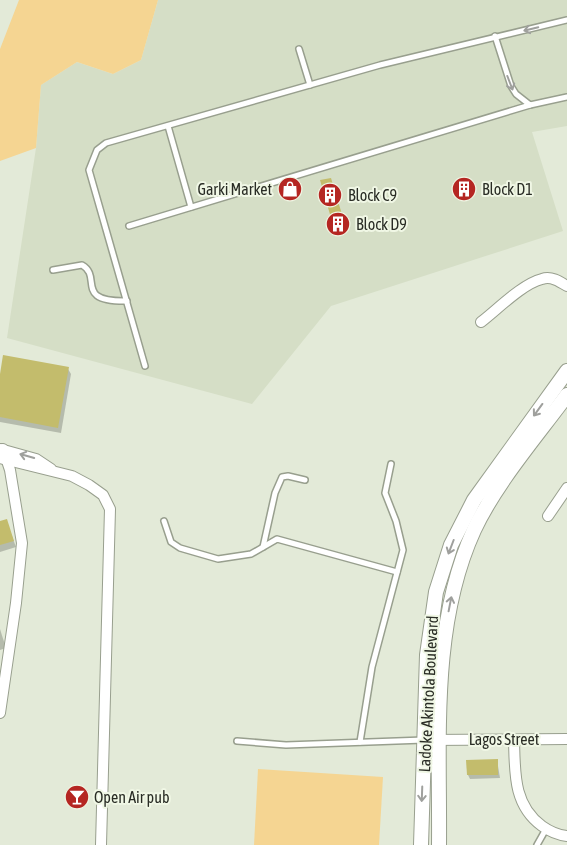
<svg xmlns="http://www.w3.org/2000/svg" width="567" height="845" font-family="'Asap Condensed',sans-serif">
	<rect width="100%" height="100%" fill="#e3ead8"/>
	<path fill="#d5dec6" d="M158,0H567V126L532,132L563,231L331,306L252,404L7,338L36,148L41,85L77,62L113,74L141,60Z"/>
	<g fill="#f5d592">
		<path d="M19,0H158L141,60L113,74L77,62L41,85L36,148L0,161V49Z"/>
		<path d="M258,769L383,777L379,845H254Z"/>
	</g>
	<g fill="#0003">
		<path d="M68,369L71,374L61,433L0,422V381Z"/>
		<path d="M6,520L16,547L0,552V522Z"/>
		<path d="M0,629L6,648L0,650Z"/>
		<path d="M497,760L500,778L470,779L468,775Z"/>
	</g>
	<g fill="#c3bc6c">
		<path d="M331,178L347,231L336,235L320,180Z"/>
		<path d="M467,179L473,196L461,200L455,182Z"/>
		<path d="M3,355L69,367L58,428L0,417V374Z"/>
		<path d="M7,519L14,541L0,545V521Z"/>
		<path d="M498,759V775H467L466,760Z"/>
	</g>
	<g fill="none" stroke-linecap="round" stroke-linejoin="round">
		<g stroke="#989f8e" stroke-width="8">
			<g id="lane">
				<path d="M495,36L511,86L516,94L530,105L567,97"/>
				<path d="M299,49L310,85"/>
				<path d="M168,126L191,207"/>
				<path d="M129,226L530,105"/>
				<path d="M53,270L82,265C103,277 73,302 127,301"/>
				<path d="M145,366L89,170L97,150L106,143L380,65L567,20"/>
				<path d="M164,521L171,542L180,548L218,559L251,554L277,539L397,572"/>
				<path d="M263,547L275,493L282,477L288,476L305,480"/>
				<path d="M237,741L286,745L424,740"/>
				<path d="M360,742L372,667L403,550L396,521L385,493L391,464"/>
				<path d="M537,845L546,829"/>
			</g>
		</g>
		<g stroke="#989f8e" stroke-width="12">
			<g id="street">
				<path d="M481,322C498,309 522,284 542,279C551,276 559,281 567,286"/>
				<path d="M0,449L36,459L51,469"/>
				<path d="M0,458L72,476L89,485L103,495L110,509L101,845"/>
				<path d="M548,516L567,488"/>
				<path d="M0,713L16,603L22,543L10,470L3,449"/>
				<path d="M424,740L567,739"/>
				<path d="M514,740C515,772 513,805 542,826C549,831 558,835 567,836"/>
			</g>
		</g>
		<g stroke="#989f8e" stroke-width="16">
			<g id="secondary">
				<path d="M421,845L427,655L436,592L451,545L474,500L567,371"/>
				<path d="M439,845C440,741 430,626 474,530C496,483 536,437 567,395"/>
			</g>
		</g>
		<use href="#lane" stroke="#fff" stroke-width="5"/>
		<use href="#street" stroke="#fff" stroke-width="10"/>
		<use href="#secondary" stroke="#fff" stroke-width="14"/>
	</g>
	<defs><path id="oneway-shaft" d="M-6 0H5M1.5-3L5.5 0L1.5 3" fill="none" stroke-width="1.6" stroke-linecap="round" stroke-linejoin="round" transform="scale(1.25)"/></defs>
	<g stroke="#9fa09d">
		<use href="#oneway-shaft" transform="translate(531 29) rotate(166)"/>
		<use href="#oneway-shaft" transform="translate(510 83) rotate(69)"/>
		<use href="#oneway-shaft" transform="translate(538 410) rotate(126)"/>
		<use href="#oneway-shaft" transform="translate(27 456) rotate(-164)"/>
		<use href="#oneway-shaft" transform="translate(451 547) rotate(111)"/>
		<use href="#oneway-shaft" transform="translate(450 604) rotate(-79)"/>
		<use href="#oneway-shaft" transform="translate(422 794) rotate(92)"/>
	</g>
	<defs>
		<g id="shop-disc" transform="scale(1.25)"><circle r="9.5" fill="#b52622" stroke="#f0f7e5"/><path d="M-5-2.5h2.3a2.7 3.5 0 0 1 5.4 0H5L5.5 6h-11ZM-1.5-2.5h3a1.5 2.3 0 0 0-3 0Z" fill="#fff"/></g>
		<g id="building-disc" transform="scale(1.25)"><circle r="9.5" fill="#b52622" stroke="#f0f7e5"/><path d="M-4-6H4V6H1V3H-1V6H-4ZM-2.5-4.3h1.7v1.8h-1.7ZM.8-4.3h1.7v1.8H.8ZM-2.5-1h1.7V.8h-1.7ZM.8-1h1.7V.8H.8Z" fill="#fff"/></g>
		<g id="bar-disc" transform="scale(1.25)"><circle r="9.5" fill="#b52622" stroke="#f0f7e5"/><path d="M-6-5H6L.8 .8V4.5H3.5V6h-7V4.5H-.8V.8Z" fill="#fff"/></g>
	</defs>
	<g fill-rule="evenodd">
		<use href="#shop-disc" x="290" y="189"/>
		<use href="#building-disc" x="464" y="189"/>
		<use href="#building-disc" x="330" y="195"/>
		<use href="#building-disc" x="338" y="224"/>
		<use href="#bar-disc" x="77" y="797"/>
	</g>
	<g text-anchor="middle" stroke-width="4" stroke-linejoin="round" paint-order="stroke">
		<g font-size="16" fill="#292c25" stroke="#f0f7e5" text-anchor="start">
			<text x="272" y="195" text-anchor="end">Garki Market</text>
			<text x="482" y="195">Block D1</text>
			<text x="348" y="201">Block C9</text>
			<text x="356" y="230">Block D9</text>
			<text x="94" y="803">Open Air pub</text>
		</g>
		<g font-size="16" fill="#292c25" stroke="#f0f7e5">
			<text transform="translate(428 694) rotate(-87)" y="6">Ladoke Akintola Boulevard</text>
			<text x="504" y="745">Lagos Street</text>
		</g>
	</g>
</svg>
